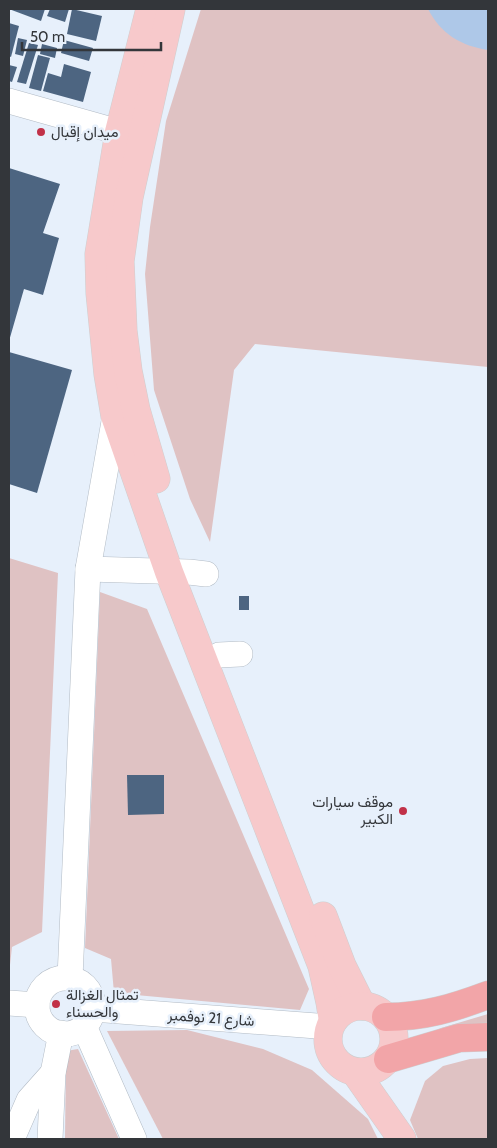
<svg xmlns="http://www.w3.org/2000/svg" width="497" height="1148" font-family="Cabin,Vazirmatn,sans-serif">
	<rect width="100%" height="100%" fill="#e7f0fb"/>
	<g fill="#dfc2c3">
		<path d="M201,9H488V367L255,344L234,370L210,542L190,499L154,390L145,274L150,227L166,121Z"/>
		<path d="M9,558L58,573L42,932L12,947L9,974Z"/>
		<path d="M100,592L147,609L309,989L300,1010L114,993L111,959L85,948Z"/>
		<path d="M488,1014V1033L416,1041L441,1028Z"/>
		<path d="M187,1030L263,1049L312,1070L368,1119L378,1139H163L107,1031Z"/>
		<path d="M78,1049L119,1139H65L66,1051Z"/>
		<path d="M488,1058V1139H418L410,1120L425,1081L443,1066L470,1059Z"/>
	</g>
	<path fill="#aec8e8" d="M428,9H488V50C461,46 441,34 428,9Z"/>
	<g fill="#4d6581">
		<path d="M9,9H45L41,21Z"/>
		<path d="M50,9H69L65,22L47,16Z"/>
		<path d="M72,9L102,16L96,41L67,34Z"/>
		<path d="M9,23L19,26L11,57L9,56Z"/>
		<path d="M18,38L27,40L23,56L15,54Z"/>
		<path d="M64,40L93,48L89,61L61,53Z"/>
		<path d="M29,43L38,45L26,84L17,82Z"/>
		<path d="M42,44L57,48L55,58L40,54Z"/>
		<path d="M38,55L50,58L41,91L29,88Z"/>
		<path d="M64,64L91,72L83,102L43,91L48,73L61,77Z"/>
		<path d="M9,65L17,67L12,82L9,81Z"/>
		<path d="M9,168L60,184L43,233L59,238L43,295L24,289L9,341Z"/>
		<path d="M9,352L72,370L37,493L9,484Z"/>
		<rect x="239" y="596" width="10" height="14"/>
		<path d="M127,775H164V814L128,815Z"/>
	</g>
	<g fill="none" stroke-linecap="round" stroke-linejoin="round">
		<g stroke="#b2bbc5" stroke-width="26">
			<g id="minor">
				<path d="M9,101L119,132"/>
				<path d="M88,569L189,572L206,574"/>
				<path d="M219,655L240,654"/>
				<path d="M70,978L88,569L115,416"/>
				<circle cx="65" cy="1006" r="28"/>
				<path d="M9,1003L37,1005"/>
				<path d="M93,1009L330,1027"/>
				<path d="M84,1026L134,1139"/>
				<path d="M12,1139L29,1100L53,1073"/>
				<path d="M50,1139L53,1073L61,1033"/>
			</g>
		</g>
		<g stroke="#cecfd0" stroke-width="29">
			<g id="major">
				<path d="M150,9L119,132L99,254L100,293L108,374L115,416L169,572L322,966L330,1002L333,1021"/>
				<path d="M156,479L136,410L128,371L123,331L120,261L129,197L171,9"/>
				<path d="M323,916L342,966L362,1006"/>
				<circle cx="361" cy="1039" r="33"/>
				<path d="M355,1072L402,1139"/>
			</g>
		</g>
		<g stroke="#cecfd0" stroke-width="29">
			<g id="highway">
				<path d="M386,1017C424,1017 453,1008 488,995"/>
				<path d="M388,1059L459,1038L488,1037"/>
			</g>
		</g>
		<use href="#minor" stroke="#fff" stroke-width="25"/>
		<use href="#major" stroke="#f7c9cb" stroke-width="28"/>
		<use href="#highway" stroke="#f2a5a8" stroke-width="28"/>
	</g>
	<g fill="#c13148" stroke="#e7f0fb" stroke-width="2">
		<circle cx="41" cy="132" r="5"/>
		<circle cx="403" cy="811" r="5"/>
		<circle cx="56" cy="1004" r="5"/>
	</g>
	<g text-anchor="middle" stroke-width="5" stroke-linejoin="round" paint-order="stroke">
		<g font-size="15" fill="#33363a" stroke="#e7f0fb" text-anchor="start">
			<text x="51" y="137">ميدان إقبال</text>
			<text x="393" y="807" text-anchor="end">موقف سيارات<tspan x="393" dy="17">الكبير</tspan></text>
			<text x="66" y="1000">تمثال الغزالة<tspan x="66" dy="17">والحسناء</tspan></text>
		</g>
		<g font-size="15" fill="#33363a" stroke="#e7f0fb">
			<text transform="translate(211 1018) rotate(4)" y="5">شارع 21 نوفمبر</text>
		</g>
	</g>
	<rect width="497" height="1148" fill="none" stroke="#33363a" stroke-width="20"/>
	<path d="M22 42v8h139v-8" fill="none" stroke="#33363a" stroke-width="2.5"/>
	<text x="30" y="42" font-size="15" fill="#33363a" stroke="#e7f0fb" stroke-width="4" paint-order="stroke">50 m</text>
</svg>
